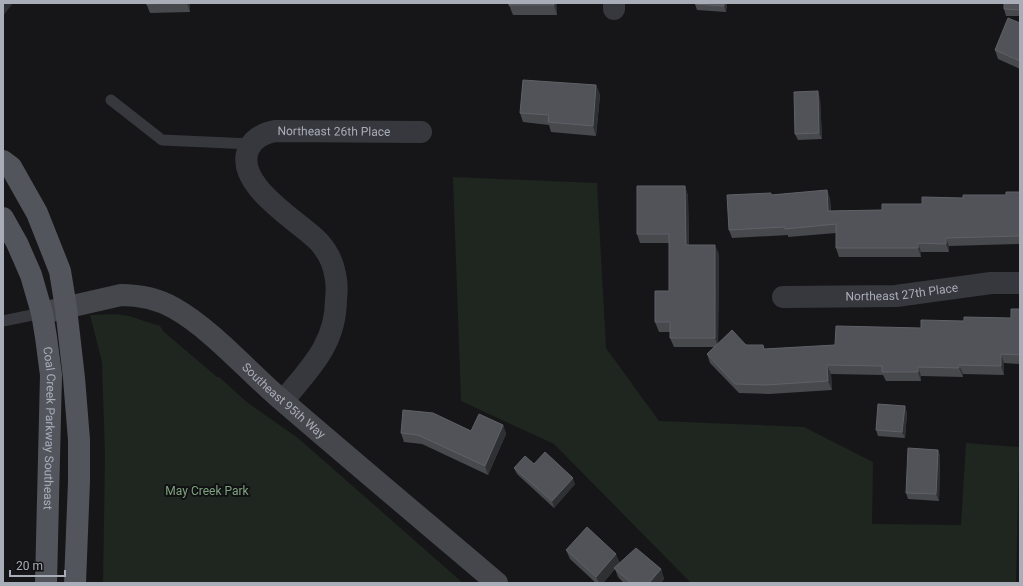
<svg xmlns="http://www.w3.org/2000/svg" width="1023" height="586" font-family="Roboto,sans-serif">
	<rect width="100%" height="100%" fill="#161618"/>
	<g fill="#1e261f">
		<path d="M453,177L597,183L606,348L659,421L804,427L873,462L872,524L961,525L966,443L1019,447L1016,583H691L554,444L461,401Z"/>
		<path d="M116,314L129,316L160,326L163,331L217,377H219L248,403L298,438L463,583H103L105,455L102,362L90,315Z"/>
	</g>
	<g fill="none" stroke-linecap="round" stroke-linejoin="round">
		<g stroke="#37383d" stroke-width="11">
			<path d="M111,100L162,140L251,144"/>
			<path d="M3,321L42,313"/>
		</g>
		<g stroke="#37383d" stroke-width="22">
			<path d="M614,3V9"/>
			<path id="s1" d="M783,297L896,296L991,283H1020"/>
			<path id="s2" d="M283,401C310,368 336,344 336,299C337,291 337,282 335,274C333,262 327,251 319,242C299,221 232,184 249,148C254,138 265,133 275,131L421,132"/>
		</g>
		<path stroke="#45474d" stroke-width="22" id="s3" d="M42,313L121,295C139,295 158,299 174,308C211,329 245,368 277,396C350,459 424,521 497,583"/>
		<g stroke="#53555c" stroke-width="22">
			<path d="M3,161L11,167L37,213L60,271L66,308L74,378L79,440V481L75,583"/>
			<path id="s4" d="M3,218L17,243L31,275L42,313L46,337L51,375L46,583"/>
		</g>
	</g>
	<g fill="#47494d">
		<path d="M146,3H190V12L150,13Z"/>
		<path d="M509,3H557V15H513L509,5Z"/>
		<path d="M727,3L726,12L697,10L695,4Z"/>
		<path d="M1020,3V16H1006L1004,9Z"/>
		<path d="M1020,23V69L998,59L995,50Z"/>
		<path d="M596,85L600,95L596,136L551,132L549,125L523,122L520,113Z"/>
		<path d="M820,98L822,139L798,140L795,134Z"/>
		<path d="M685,186L688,196L689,245L719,254L718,343L746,345L765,349L835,345L921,328L964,321L1011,318L1020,309V364L1004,363V375L963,374V377L921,376V381H886L883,375L831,374L832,390L769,394L739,393L710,363L707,354L714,347H674L670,338V332H659L655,322L669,291V243H640L637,234Z"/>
		<path d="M827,190L830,199L831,211L882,210L963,198L1006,195L1020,192V244L949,246V252H921V257H839L836,248V233L788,237V235L732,238L729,230L772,195Z"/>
		<path d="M905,406L907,413L905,438L878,436L876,430Z"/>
		<path d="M503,425L506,434L488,475L422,444L404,442L401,433L471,431Z"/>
		<path d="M938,450L940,456L939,501L908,499L906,493Z"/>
		<path d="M534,464L575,484L554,508L517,474L514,468Z"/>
		<path d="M566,550L620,563L661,569L664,579L661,583H624L618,577L615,569L603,583H596L570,559Z"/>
	</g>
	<g fill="#2f3033">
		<path d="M3,3H13L3,16Z"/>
		<path d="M187,3H190V12Z"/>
		<path d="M554,3H557V15L554,5Z"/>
		<path d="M724,3H727L726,12L724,6Z"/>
		<path d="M596,85L600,95L596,136L593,126Z"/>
		<path d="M818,91L820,98L822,139L819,133Z"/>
		<path d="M685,186L688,196L689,254L686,245Z"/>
		<path d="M827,190L830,199L831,219L828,211Z"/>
		<path d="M946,238L949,246V252L946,244Z"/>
		<path d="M918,243L921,252V257L918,248Z"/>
		<path d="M715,245L719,254L718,347L715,338Z"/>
		<path d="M1001,354L1004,363V375L1001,366Z"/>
		<path d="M827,365L831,374L832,390L828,381Z"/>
		<path d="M959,365L963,374V377L959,368Z"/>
		<path d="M918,367L921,376V381L918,372Z"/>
		<path d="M905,406L907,413L905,438L902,432Z"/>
		<path d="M503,425L506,434L488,475L485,466Z"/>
		<path d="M938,450L940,456L939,501L936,494Z"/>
		<path d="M573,478L575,484L554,508L552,501Z"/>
		<path d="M616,554L620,563L614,568L615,569L603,583H599L596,577Z"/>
		<path d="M661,569L664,579L661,583H649Z"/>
	</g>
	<g fill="#525359" stroke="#5f6168">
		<path d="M146,3H171L146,4Z"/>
		<rect x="509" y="3" width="45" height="2"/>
		<path d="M695,3H724V6L695,4Z"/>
		<path d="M1004,3H1020V10L1004,9Z"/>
		<path d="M1008,18L1020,23V61L995,50Z"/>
		<path d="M523,80L596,85L593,126L548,122L549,115L520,113Z"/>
		<path d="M818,91L819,133L795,134L794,92Z"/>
		<path d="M637,186H685L686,245H715V338H670V322H655V291H669V234H637Z"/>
		<path d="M827,190L828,211L882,210V204H922V197L963,198V195H1006V192H1020V236L946,238V244L918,243V248H836V224L785,229V227L729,230L727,195L771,193V195Z"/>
		<path d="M1011,309H1020V355L1001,354V366L959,365V368L918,367V372H882V366L827,365L828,381L766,385L735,384L707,354L732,330L746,345H763L764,349L835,345L836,326L921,328V320L964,321V317L1011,318Z"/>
		<path d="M878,404L905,406L902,432L876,430Z"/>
		<path d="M403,410L433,413L471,431L479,414L503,425L485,466L418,435L401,433Z"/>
		<path d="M908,448L938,450L936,494L906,493Z"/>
		<path d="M545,452L573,478L552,501L514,468L525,456L534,464Z"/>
		<path d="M587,527L616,554L596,577L566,550Z"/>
		<path d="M636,548L661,569L649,583H631L614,568Z"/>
	</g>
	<g text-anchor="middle" stroke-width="4" stroke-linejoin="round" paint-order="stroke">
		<g font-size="12" fill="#a8adb8" stroke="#111113">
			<text dy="4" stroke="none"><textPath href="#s2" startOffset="395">Northeast 26th Place</textPath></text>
			<text dy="4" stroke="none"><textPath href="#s1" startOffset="119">Northeast 27th Place</textPath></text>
			<text dy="4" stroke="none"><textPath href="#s3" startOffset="280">Southeast 95th Way</textPath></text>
			<text dy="4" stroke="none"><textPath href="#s4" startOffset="219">Coal Creek Parkway Southeast</textPath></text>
		</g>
		<g font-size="12" fill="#7fa381" stroke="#111113">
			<text x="207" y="495">May Creek Park</text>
		</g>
	</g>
	<rect width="1023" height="586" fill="none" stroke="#a8adb8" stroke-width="8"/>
	<path d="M10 570v6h55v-6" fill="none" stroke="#a8adb8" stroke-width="2"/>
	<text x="16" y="570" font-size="12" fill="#a8adb8" stroke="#111113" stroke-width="3" paint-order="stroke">20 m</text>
</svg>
